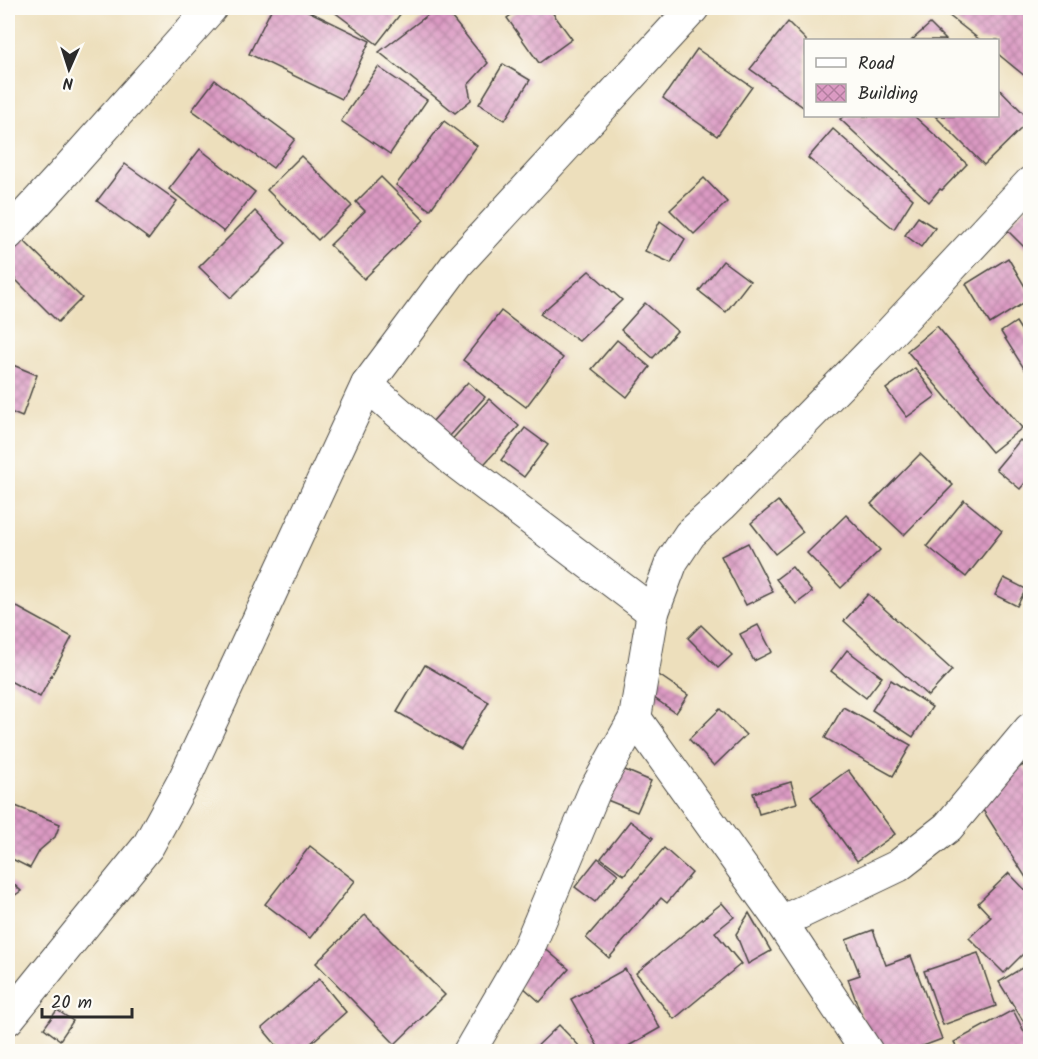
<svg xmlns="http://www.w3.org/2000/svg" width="1038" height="1059" font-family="Kalam,sans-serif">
	<defs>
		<pattern id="building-cross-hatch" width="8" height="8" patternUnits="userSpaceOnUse" patternTransform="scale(1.5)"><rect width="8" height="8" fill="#db9ac3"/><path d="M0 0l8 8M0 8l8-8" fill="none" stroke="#b27e9f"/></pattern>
	</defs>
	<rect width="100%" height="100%" fill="#fdfcf7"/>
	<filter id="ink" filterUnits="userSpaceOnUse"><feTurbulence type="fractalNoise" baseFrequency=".0167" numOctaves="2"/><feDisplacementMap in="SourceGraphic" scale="12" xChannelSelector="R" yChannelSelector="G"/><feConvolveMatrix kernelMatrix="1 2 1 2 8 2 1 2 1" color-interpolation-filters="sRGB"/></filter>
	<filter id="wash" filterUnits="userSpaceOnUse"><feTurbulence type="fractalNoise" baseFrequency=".008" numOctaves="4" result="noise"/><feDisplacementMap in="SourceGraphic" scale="24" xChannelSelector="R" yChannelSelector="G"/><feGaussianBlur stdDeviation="1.35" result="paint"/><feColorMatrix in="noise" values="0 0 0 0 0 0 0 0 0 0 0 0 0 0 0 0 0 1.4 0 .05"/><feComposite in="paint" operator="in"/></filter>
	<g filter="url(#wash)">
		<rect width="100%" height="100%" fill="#eddfbc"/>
		<g id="blocks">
			<g fill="url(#building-cross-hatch)">
				<path d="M272,8H302L370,41L342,99L249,54Z"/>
				<path d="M329,8H405L377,44Z"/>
				<path d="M437,8H444L488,63L468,85L471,100L455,113L379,52Z"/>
				<path d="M521,8H549L572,39L539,63L507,18Z"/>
				<path d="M946,8H1030V71L1026,77L998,54V40H980L943,11Z"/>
				<path d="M788,22L806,40V109L750,69Z"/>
				<path d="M930,24L946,40H912Z"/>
				<path d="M697,49L752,87L717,136L663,98Z"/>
				<path d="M503,64L530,80L505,120L479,104Z"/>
				<path d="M378,67L427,100L390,154L341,121Z"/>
				<path d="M215,80L295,139L273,168L192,110Z"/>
				<path d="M998,87L1030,120L984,165L935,116H998Z"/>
				<path d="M844,116H914L967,164L942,190L940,189L929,202L840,119Z"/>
				<path d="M444,121L477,146L430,210L396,185Z"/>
				<path d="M833,129L913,199L894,229L808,158Z"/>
				<path d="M200,149L255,192L224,232L169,189Z"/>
				<path d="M301,156L352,206L318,240L267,190Z"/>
				<path d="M125,164L177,201L149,239L97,201Z"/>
				<path d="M381,177L424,220L364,279L330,245L365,211L356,202Z"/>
				<path d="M704,178L727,202L694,234L670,210Z"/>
				<path d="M1030,204V253L1005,228Z"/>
				<path d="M255,211L286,243L231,298L199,267Z"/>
				<path d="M918,217L935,228L921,247L905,235Z"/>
				<path d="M660,221L685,239L671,263L645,251Z"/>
				<path d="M20,237L82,298L58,322L8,272V250Z"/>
				<path d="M1008,258L1030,295V299L990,324L966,284Z"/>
				<path d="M723,261L750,281L726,312L699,291Z"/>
				<path d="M589,271L622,300L579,341L540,314Z"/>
				<path d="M645,303L677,331L653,358L621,330Z"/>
				<path d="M501,311L563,358L526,407L463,360Z"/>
				<path d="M1016,322L1030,344V366L1025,370L1001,332Z"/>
				<path d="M937,326L1022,428L992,452L907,351Z"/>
				<path d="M617,340L650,367L627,397L592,369Z"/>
				<path d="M8,363L37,375L22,417L8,411Z"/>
				<path d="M915,368L936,396L907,417L886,389Z"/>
				<path d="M468,382L485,397L449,437L432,422Z"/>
				<path d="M489,399L519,426L476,473L446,446Z"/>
				<path d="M525,428L548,445L524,477L501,460Z"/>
				<path d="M1020,440L1030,449V477L1020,489L996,469Z"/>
				<path d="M920,454L953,485L904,535L871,504Z"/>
				<path d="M964,500L1002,531L966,577L927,546Z"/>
				<path d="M778,501L803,532L775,554L751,523Z"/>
				<path d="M846,515L880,550L841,588L807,553Z"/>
				<path d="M748,543L773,592L746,605L721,556Z"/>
				<path d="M792,567L812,592L796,604L776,579Z"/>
				<path d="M1004,578L1026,589L1017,606L995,595Z"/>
				<path d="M868,594L952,670L928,696L844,621Z"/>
				<path d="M8,602L72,637L40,697L8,680Z"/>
				<path d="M701,625L732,655L718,668L688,638Z"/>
				<path d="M758,625L772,652L754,661L740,634Z"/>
				<path d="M847,650L882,677L866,698L831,671Z"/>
				<path d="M425,665L489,702L461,749L397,712Z"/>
				<path d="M653,671L688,695L676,713L641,689Z"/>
				<path d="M891,680L932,707L913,737L872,710Z"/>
				<path d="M843,707L911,745L893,776L825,738Z"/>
				<path d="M720,709L746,735L714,766L689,739Z"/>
				<path d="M1023,765L1030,777V884L974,796Z"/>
				<path d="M620,768L651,781L637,812L607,800Z"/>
				<path d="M848,770L895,834L857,861L811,797Z"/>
				<path d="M791,782L797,803L759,814L753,793Z"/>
				<path d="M8,803L60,824L55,837L40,850L30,868L8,857Z"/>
				<path d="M630,821L653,838L624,875L601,858Z"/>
				<path d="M310,846L355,881L310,938L265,904Z"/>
				<path d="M664,848L692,873L667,903L661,898L609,958L586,938Z"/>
				<path d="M598,858L618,874L595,902L575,887Z"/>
				<path d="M1009,873L1030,895V947L1004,973L969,938L991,917L978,903Z"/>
				<path d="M8,879L21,891L8,900Z"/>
				<path d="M722,903L734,917L715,932L741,964L674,1019L636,973Z"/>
				<path d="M749,913L771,951L748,964L736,934Z"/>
				<path d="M365,915L445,995L395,1044L316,963Z"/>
				<path d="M873,930L886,965L911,956L942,1039L907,1052H875L848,979L860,975L846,940Z"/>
				<path d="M542,946L569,969L540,1002L513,978Z"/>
				<path d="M978,953L996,1006L943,1025L924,971Z"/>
				<path d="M1030,963V1032L999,982Z"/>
				<path d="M625,969L660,1028L618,1052H601L571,999Z"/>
				<path d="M319,979L346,1012L301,1052H282L262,1028Z"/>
				<path d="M57,1010L73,1021L60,1040L44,1028Z"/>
				<path d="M1013,1010L1030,1043V1048L1024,1052H959L954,1042Z"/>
				<path d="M559,1025L585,1052H531Z"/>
			</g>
		</g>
	</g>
	<g filter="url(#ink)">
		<use href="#blocks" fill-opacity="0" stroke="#484641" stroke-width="1.5"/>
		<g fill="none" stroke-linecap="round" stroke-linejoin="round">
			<g stroke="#484641" stroke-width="34">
				<g id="minor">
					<path d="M8,234L64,173L211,8"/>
					<path d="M367,385L454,461L653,612"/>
					<path d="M635,718L781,922L867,1052"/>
					<path d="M781,922L898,866L948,827L1030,729"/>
					<path d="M8,1019L148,846L184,780L367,385L457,264L693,8"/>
					<path d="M469,1052L527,952L594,792L635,718L653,612L672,561L690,534L721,506L873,351L1030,183"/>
				</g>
			</g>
			<use href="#minor" stroke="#fff" stroke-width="32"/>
		</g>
	</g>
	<rect width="1038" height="1059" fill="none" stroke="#fdfcf7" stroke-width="30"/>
	<rect x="804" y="39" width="195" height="78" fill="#fdfcf7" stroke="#a9a8a5" stroke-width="1.5"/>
	<rect x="816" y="58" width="30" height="9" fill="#ffffff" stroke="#a9a8a5" stroke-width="1.5"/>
	<text x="858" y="69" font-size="18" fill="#2b2b2b">Road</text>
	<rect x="816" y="84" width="30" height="18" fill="url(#building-cross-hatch)" stroke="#a9a8a5" stroke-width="1.5"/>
	<text x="858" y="99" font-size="18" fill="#2b2b2b">Building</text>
	<g transform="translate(69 69) rotate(183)" stroke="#fdfcf7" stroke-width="4.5" paint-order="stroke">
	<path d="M0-4.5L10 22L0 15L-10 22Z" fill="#2b2b2b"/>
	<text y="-9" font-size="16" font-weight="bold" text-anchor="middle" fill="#2b2b2b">N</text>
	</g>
	<path d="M42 1008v9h90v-9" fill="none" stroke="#2b2b2b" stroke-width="3"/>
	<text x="51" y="1008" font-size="18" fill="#2b2b2b" stroke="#fdfcf7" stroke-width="4.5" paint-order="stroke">20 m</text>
</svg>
